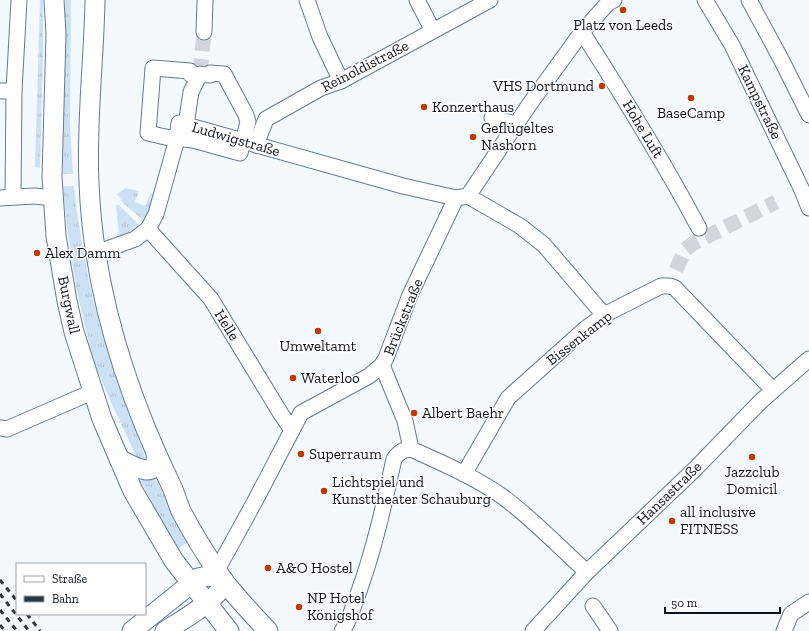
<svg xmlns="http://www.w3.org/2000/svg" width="809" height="631" font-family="'Zilla Slab',serif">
	<defs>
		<pattern id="grass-tufts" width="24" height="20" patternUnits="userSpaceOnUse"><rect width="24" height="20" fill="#cde1f5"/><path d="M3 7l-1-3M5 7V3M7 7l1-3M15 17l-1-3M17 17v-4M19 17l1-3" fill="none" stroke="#afc0d1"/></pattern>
	</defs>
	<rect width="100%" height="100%" fill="#f4f9fe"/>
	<g fill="url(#grass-tufts)">
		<path d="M40,0H43V57L40,168L35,167Z"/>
		<path d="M65,0H71L70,125L73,174H63Z"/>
		<path d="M63,186H74C81,250 94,314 115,374C124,401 135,428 144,454L145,458L142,461L138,460L108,396L92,356L76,287L66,220Z"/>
		<path d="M126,188L139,191L135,202L145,206L151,193L154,194L149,211L143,220L123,203L117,194Z"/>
		<path d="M116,205H119L139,225L125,235L119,236Z"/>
		<path d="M136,473L145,479L156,478L173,514L190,541L178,549L163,524Z"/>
	</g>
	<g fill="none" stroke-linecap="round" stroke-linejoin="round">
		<g stroke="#d1d6dc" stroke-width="15" stroke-dasharray="15 8" stroke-linecap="butt">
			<path d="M200,74L204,32"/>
			<path d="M676,270L685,250L692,244L776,202"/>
		</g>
		<g stroke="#647b91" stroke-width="17">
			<g id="minor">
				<path d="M307,0L320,37L341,81"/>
				<path d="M417,0L433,31"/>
				<path d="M705,0L732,45L802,190L809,208"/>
				<path d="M749,0L782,61L809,115"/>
				<path d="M204,32L205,0"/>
				<path d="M582,32C623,96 663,161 699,228"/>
				<path d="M153,68L190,71V74L210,75V73L224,74L246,115L248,122L240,153L193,140L165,137L148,133Z"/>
				<path d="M0,91H14"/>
				<path d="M492,118L516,124"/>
				<path d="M186,125L191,92L200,74"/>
				<path d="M256,145L266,119L321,88L341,81L490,0"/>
				<path d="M468,196L520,226L544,245L604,315"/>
				<path d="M13,197L14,91L19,0"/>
				<path d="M0,198L34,196L53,198"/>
				<path d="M148,229L211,299L281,414L292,430"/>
				<path d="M96,253L135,239L148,229L156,214L177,139L179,123L403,186L456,198L468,196L529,105L582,32L608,3L614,0"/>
				<path d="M382,365L405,421L411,449"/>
				<path d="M0,428L7,429L92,392"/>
				<path d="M411,449C442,463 475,477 503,497C533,519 559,547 587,572"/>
				<path d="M464,474L508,398L585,329L604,315L661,286H670L675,288L773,390"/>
				<path d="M217,570L254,503L301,413L369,376L382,365L386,358L410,295L456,198"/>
				<path d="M593,606L610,631"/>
				<path d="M342,631C350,621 353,606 358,594C374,550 384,505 394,459C398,453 403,449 411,449"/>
				<path d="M533,631L587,572L694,470L761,401L809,359"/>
				<path d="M784,631L791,614L809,602"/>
			</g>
		</g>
		<g stroke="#647b91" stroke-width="21">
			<g id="major">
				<path d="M54,0L56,34L52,177L56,236L67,301L74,332L102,419L133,491L174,561L229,631"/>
				<path d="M95,0C94,61 86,122 89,183C93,287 126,392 171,485C175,493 177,502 181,511C193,534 208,558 223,580C237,598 253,615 268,631"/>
				<path d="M119,459C132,466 159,482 156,454"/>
				<path d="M132,631L198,578C208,575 215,576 224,581"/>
				<path d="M165,631C179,622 222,598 224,581"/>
			</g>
		</g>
		<use href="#minor" stroke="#fff" stroke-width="15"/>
		<use href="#major" stroke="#fff" stroke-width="19"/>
		<g stroke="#2d353d" stroke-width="3" stroke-dasharray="5 5" stroke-linecap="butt">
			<path d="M0,580L17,601"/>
			<path d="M0,594L29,631"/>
			<path d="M0,610L17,631"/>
			<path d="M27,614L40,631"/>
			<path d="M0,625L5,631"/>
		</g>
	</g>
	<g fill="#c03900" stroke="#fff" stroke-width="1.5">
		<circle cx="623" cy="10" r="4"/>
		<circle cx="602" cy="86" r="4"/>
		<circle cx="691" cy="98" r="4"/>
		<circle cx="424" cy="107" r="4"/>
		<circle cx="473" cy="137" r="4"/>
		<circle cx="37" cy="253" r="4"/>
		<circle cx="318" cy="331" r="4"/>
		<circle cx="293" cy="378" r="4"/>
		<circle cx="414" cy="413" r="4"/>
		<circle cx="301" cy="454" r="4"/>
		<circle cx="752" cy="457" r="4"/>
		<circle cx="324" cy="491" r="4"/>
		<circle cx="672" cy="521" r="4"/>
		<circle cx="268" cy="568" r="4"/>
		<circle cx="299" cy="607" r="4"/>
	</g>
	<g text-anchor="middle" stroke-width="3" stroke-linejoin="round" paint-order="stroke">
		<g font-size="15" fill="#0a131b" stroke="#fff" text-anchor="start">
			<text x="623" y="30" text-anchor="middle">Platz von Leeds</text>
			<text x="594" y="91" text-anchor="end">VHS Dortmund</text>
			<text x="432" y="112">Konzerthaus</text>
			<text x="691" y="118" text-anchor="middle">BaseCamp</text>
			<text x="481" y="133">Geflügeltes<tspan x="481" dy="17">Nashorn</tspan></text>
			<text x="45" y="258">Alex Damm</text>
			<text x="318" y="351" text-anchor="middle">Umweltamt</text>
			<text x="301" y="383">Waterloo</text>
			<text x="422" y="418">Albert Baehr</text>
			<text x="309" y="459">Superraum</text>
			<text x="752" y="477" text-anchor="middle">Jazzclub<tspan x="752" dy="17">Domicil</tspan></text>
			<text x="332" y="487">Lichtspiel und<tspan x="332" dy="17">Kunsttheater Schauburg</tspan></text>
			<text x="680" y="517">all inclusive<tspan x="680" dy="17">FITNESS</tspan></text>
			<text x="276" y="573">A&amp;O Hostel</text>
			<text x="307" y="603">NP Hotel<tspan x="307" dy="17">Königshof</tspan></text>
		</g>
		<g font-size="15" fill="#0a131b" stroke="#fff">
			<text transform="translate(365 66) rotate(-27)" y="5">Reinoldistraße</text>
			<text transform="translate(760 102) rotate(64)" y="5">Kampstraße</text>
			<text transform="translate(643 129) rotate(59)" y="5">Hohe Luft</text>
			<text transform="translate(236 139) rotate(16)" y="5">Ludwigstraße</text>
			<text transform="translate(69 305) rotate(78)" y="5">Burgwall</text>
			<text transform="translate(403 317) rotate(-68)" y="5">Brückstraße</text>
			<text transform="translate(227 325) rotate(58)" y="5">Helle</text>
			<text transform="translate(579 338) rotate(-38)" y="5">Bissenkamp</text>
			<text transform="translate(669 493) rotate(-44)" y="5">Hansastraße</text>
		</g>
	</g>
	<rect x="16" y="563" width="130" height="52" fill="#ffffff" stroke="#9da1a4"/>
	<rect x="24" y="576" width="20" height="6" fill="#ffffff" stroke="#9da1a4"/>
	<text x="52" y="583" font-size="12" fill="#0a131b">Straße</text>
	<rect x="24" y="596" width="20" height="6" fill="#2d353d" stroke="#9da1a4"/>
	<text x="52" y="603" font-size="12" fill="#0a131b">Bahn</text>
	<path d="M665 607v6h115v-6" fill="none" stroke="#0a131b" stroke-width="2"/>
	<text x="671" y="607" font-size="12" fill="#0a131b" stroke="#ffffff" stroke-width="3" paint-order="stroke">50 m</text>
</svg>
